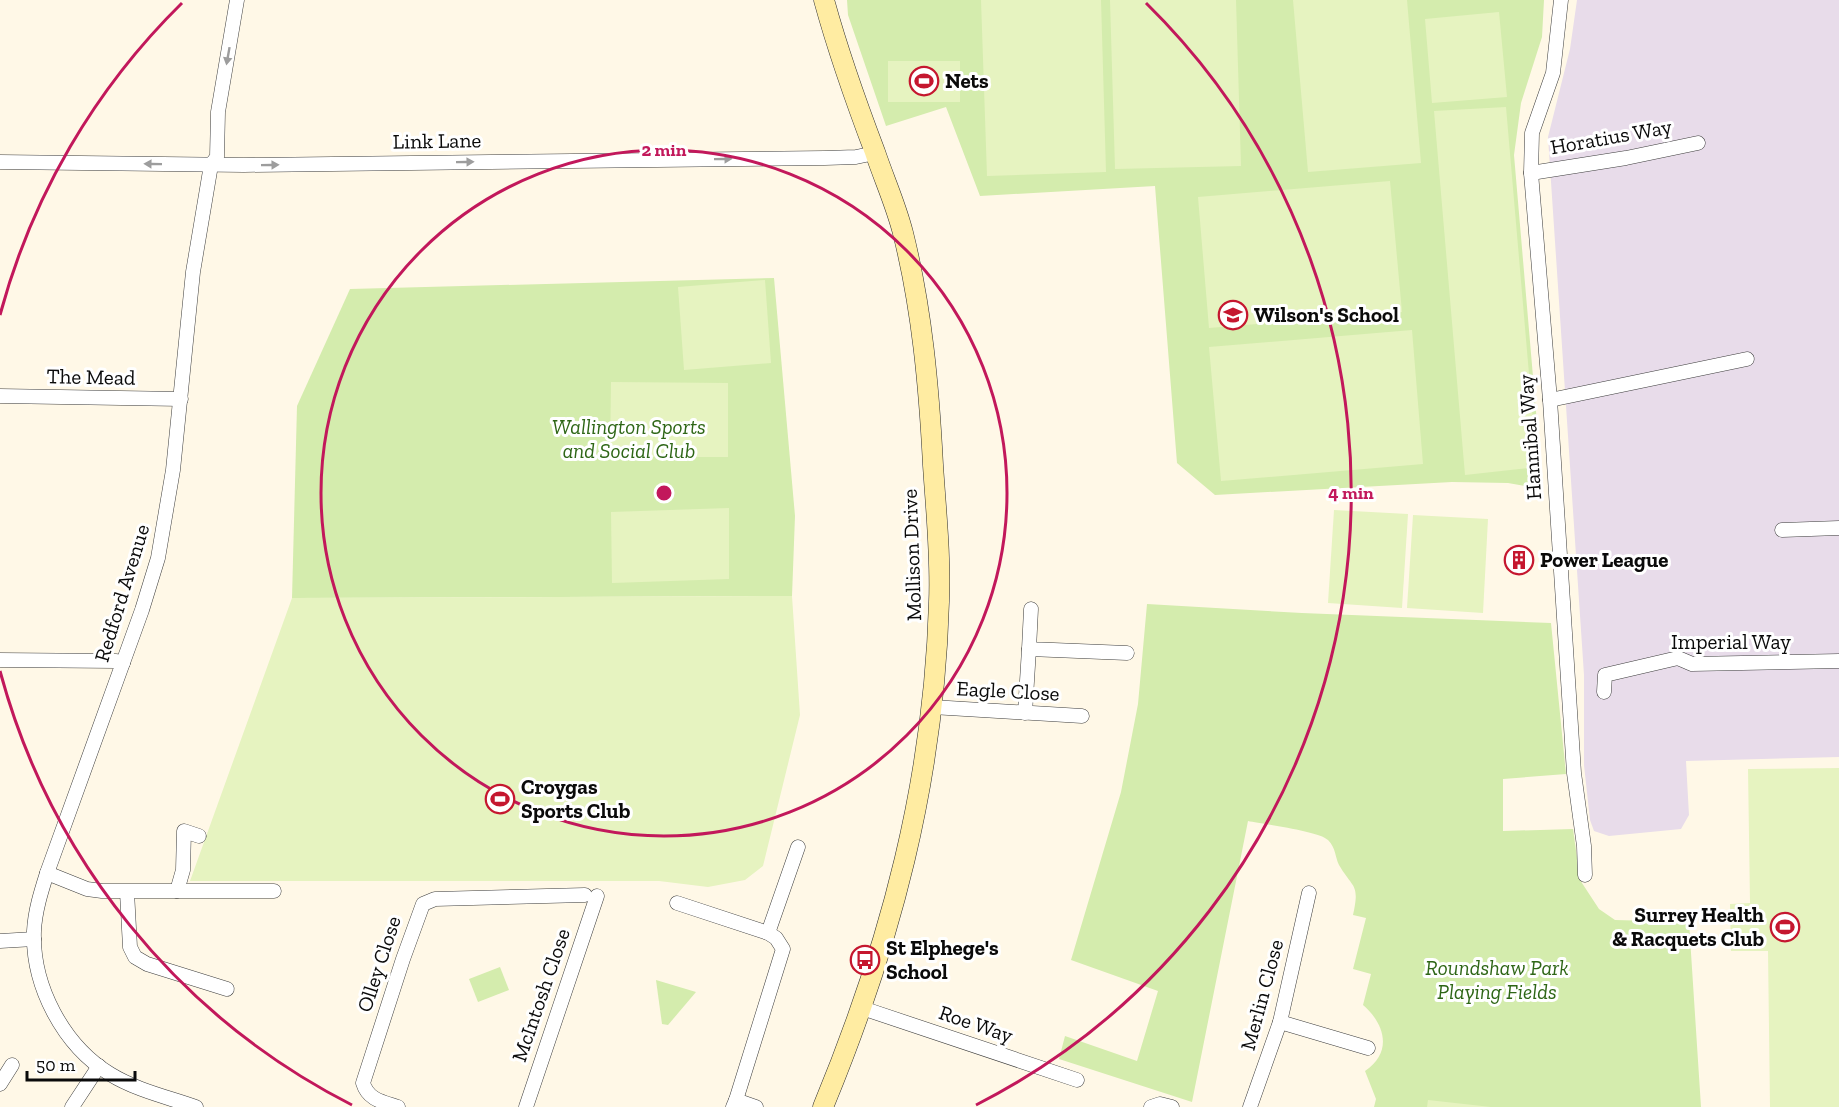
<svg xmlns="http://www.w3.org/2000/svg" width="1839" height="1107" font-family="'Zilla Slab',serif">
	<rect width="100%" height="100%" fill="#fff8e7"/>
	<path fill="#e8dcea" d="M1577,0H1839V757L1686,761L1689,815L1681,829L1609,836L1594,831L1590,820L1584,765V675L1548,137L1570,49Z"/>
	<g fill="#d4ecad">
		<path d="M847,0H1544L1542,37L1521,103L1514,155L1541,470L1538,480L1525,486L1508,483L1452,482L1215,495L1177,463L1155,186L980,196L946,107L886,126L848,15Z"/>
		<path d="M774,278L795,516L792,596L292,598L297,406L350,289Z"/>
		<path d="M1147,604L1302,613L1551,623L1566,774L1503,779V831L1573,829L1580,880L1599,909L1615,920L1689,922L1701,1107H1374L1376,1099L1365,1071C1393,1052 1385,1024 1363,1005L1371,974L1353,969L1366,918L1353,915C1360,883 1353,889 1339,865C1335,857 1336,848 1328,840C1319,831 1263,824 1248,821L1192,1102L1059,1059L1065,1036L1137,1061L1158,991L1071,960L1121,792L1138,704Z"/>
		<path d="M500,967L509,990L478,1002L469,979Z"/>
		<path d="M656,980L696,992L668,1025L662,1024Z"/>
	</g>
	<g fill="#e6f3c0">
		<path d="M981,0H1101L1106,172L987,176Z"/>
		<path d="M1110,0H1236L1241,166L1115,169Z"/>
		<path d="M1293,0H1407L1421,163L1308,172Z"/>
		<path d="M1499,12L1507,97L1432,103L1425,19Z"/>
		<rect x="888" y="61" width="72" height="41"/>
		<path d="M1506,107L1537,467L1465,475L1434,111Z"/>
		<path d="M1390,181L1402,312L1209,328L1198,197Z"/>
		<path d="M765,280L771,363L684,370L678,287Z"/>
		<path d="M1412,330L1423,464L1221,481L1209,347Z"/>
		<path d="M611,382L728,383V457H610Z"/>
		<path d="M729,508V579L612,583L611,512Z"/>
		<path d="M1334,510L1408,514L1402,608L1328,603Z"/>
		<path d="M1413,515L1488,519L1483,613L1407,608Z"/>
		<path d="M792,596L800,715L763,866L745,880L708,887L659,881H190L292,598Z"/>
		<path d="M1839,768V1107H1770L1768,951H1731L1730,904L1750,903L1748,769Z"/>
		<path d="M1428,1100L1491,1107H1427Z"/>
	</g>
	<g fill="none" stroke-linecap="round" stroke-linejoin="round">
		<g stroke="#3d3d3d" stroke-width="15">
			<g id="minor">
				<path d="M1561,0L1553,73L1532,133L1531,173L1550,400L1574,773L1584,846L1585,875"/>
				<path d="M0,162L244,165L825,158L856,157L875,153"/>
				<path d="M1531,173L1626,158L1698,143"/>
				<path d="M0,396L181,399"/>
				<path d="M1550,400L1747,359"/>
				<path d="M1782,530L1839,528"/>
				<path d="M1031,609L1029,649L1127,653"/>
				<path d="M0,660L116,661L123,663"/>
				<path d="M1604,692L1605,675L1678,658L1692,664L1839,661"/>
				<path d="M932,707L1082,716"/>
				<path d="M1025,713L1029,649"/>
				<path d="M47,873L87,889L102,891H274"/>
				<path d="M177,891L183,870L184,831L199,836"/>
				<path d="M127,892L130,947L135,957L147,964L227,989"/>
				<path d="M677,903L768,933L776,938L783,949L736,1100"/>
				<path d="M768,933L798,847"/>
				<path d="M0,941L34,939"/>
				<path d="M862,1008L1077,1080"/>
				<path d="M1280,1022L1368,1048"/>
				<path d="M0,1084L12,1065"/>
				<path d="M72,1107L99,1066"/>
				<path d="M196,1107C167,1097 136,1090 110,1074C63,1045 32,986 34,931C35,911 41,892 47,873L142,610L158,558L173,470L193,272L211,165L217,157L218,112L237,0"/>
				<path d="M398,1107C383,1102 368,1100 363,1083L403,959L423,904L435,899L585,895"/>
				<path d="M526,1107L597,896"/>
				<path d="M733,1107L736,1100L756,1107"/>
				<path d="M1151,1107L1160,1104L1172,1107"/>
				<path d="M1250,1107L1280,1022L1309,893"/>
			</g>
		</g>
		<g stroke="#2c2c2c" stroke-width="21">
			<path id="secondary" d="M823,1107C891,943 934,780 939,602C941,557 936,511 933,465C929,387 922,309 903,233C896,205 884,179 875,152C856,102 838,51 824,0"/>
		</g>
		<use href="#minor" stroke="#fff" stroke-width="14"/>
		<use href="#secondary" stroke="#ffeca2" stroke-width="20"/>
	</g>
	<defs><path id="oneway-solid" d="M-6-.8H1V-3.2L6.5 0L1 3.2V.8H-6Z" transform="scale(1.5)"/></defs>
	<g fill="#9d9d9d">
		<use href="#oneway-solid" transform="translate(228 56) rotate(100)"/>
		<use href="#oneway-solid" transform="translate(723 159) rotate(-1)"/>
		<use href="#oneway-solid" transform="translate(465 162) rotate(-1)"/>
		<use href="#oneway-solid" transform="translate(153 164) rotate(-179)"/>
		<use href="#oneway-solid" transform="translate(270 165) rotate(-1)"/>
	</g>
	<g fill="none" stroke="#c2185b" stroke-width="3">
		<circle cx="664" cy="493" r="343"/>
		<path d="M352 1105A687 687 0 0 1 0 671M0 315A687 687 0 0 1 182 3M1146 3A687 687 0 0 1 976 1105"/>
	</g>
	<defs>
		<g id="stadium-ring" transform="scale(1.5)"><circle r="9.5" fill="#fff" stroke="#c5172f" stroke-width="1.5"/><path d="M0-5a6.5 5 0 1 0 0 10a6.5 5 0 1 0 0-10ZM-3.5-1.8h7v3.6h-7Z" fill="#c5172f"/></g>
		<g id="school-ring" transform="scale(1.5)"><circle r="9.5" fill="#fff" stroke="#c5172f" stroke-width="1.5"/><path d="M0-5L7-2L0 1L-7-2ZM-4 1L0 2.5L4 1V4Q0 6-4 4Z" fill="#c5172f"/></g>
		<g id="building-ring" transform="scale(1.5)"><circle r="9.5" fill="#fff" stroke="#c5172f" stroke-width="1.5"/><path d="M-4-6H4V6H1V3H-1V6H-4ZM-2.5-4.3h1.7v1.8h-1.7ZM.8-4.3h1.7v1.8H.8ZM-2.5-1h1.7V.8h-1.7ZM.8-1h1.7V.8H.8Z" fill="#c5172f"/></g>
		<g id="bus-ring" transform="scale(1.5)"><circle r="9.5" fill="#fff" stroke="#c5172f" stroke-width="1.5"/><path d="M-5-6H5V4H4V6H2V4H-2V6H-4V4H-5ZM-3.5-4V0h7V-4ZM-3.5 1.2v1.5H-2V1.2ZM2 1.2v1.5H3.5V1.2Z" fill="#c5172f"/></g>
	</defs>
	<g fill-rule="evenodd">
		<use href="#stadium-ring" x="924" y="81"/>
		<use href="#school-ring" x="1233" y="315"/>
		<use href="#building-ring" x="1519" y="560"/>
		<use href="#stadium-ring" x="500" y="799"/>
		<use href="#stadium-ring" x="1785" y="927"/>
		<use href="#bus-ring" x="865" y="960"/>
	</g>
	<g text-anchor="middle" stroke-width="6" stroke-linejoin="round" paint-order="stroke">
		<g font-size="21" font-weight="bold" fill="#0a0a0a" stroke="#fff" text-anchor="start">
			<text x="945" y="88">Nets</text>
			<text x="1254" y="322">Wilson's School</text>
			<text x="1540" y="567">Power League</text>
			<text x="521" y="794">Croygas<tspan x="521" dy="24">Sports Club</tspan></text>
			<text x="1764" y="922" text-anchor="end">Surrey Health<tspan x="1764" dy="24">&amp; Racquets Club</tspan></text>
			<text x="886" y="955">St Elphege's<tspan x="886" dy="24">School</tspan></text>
		</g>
		<g font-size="21" fill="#0a0a0a" stroke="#fff">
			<text transform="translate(1611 137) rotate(-10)" y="7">Horatius Way</text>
			<text transform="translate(437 141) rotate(-1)" y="7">Link Lane</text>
			<text transform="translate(91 377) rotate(1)" y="7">The Mead</text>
			<text transform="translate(1530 437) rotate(-94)" y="7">Hannibal Way</text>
			<text transform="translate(912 555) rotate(-92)" y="7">Mollison Drive</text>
			<text transform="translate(122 593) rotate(-73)" y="7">Redford Avenue</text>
			<text x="1731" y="649">Imperial Way</text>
			<text transform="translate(1008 691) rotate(3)" y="7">Eagle Close</text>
			<text transform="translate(379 964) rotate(-72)" y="7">Olley Close</text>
			<text transform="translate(541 995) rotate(-71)" y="7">McIntosh Close</text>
			<text transform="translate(1262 995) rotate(-75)" y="7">Merlin Close</text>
			<text transform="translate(976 1024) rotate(19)" y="7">Roe Way</text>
		</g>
		<g font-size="21" font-style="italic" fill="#2e6616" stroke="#fff">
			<text x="629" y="434">Wallington Sports<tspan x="629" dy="24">and Social Club</tspan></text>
			<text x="1497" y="975">Roundshaw Park<tspan x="1497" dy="24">Playing Fields</tspan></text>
		</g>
	</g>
	<circle cx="664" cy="493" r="9" fill="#c2185b" stroke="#fff" stroke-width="3"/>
	<g font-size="18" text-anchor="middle" font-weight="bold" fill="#c2185b" stroke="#fff" stroke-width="6" stroke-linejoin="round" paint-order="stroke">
		<text x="664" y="156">2 min</text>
		<text x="1351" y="499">4 min</text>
	</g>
	<path d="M27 1071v9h108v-9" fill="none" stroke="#0a0a0a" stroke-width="3"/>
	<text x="36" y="1071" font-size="18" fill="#0a0a0a" stroke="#ffffff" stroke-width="4.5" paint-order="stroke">50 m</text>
</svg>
